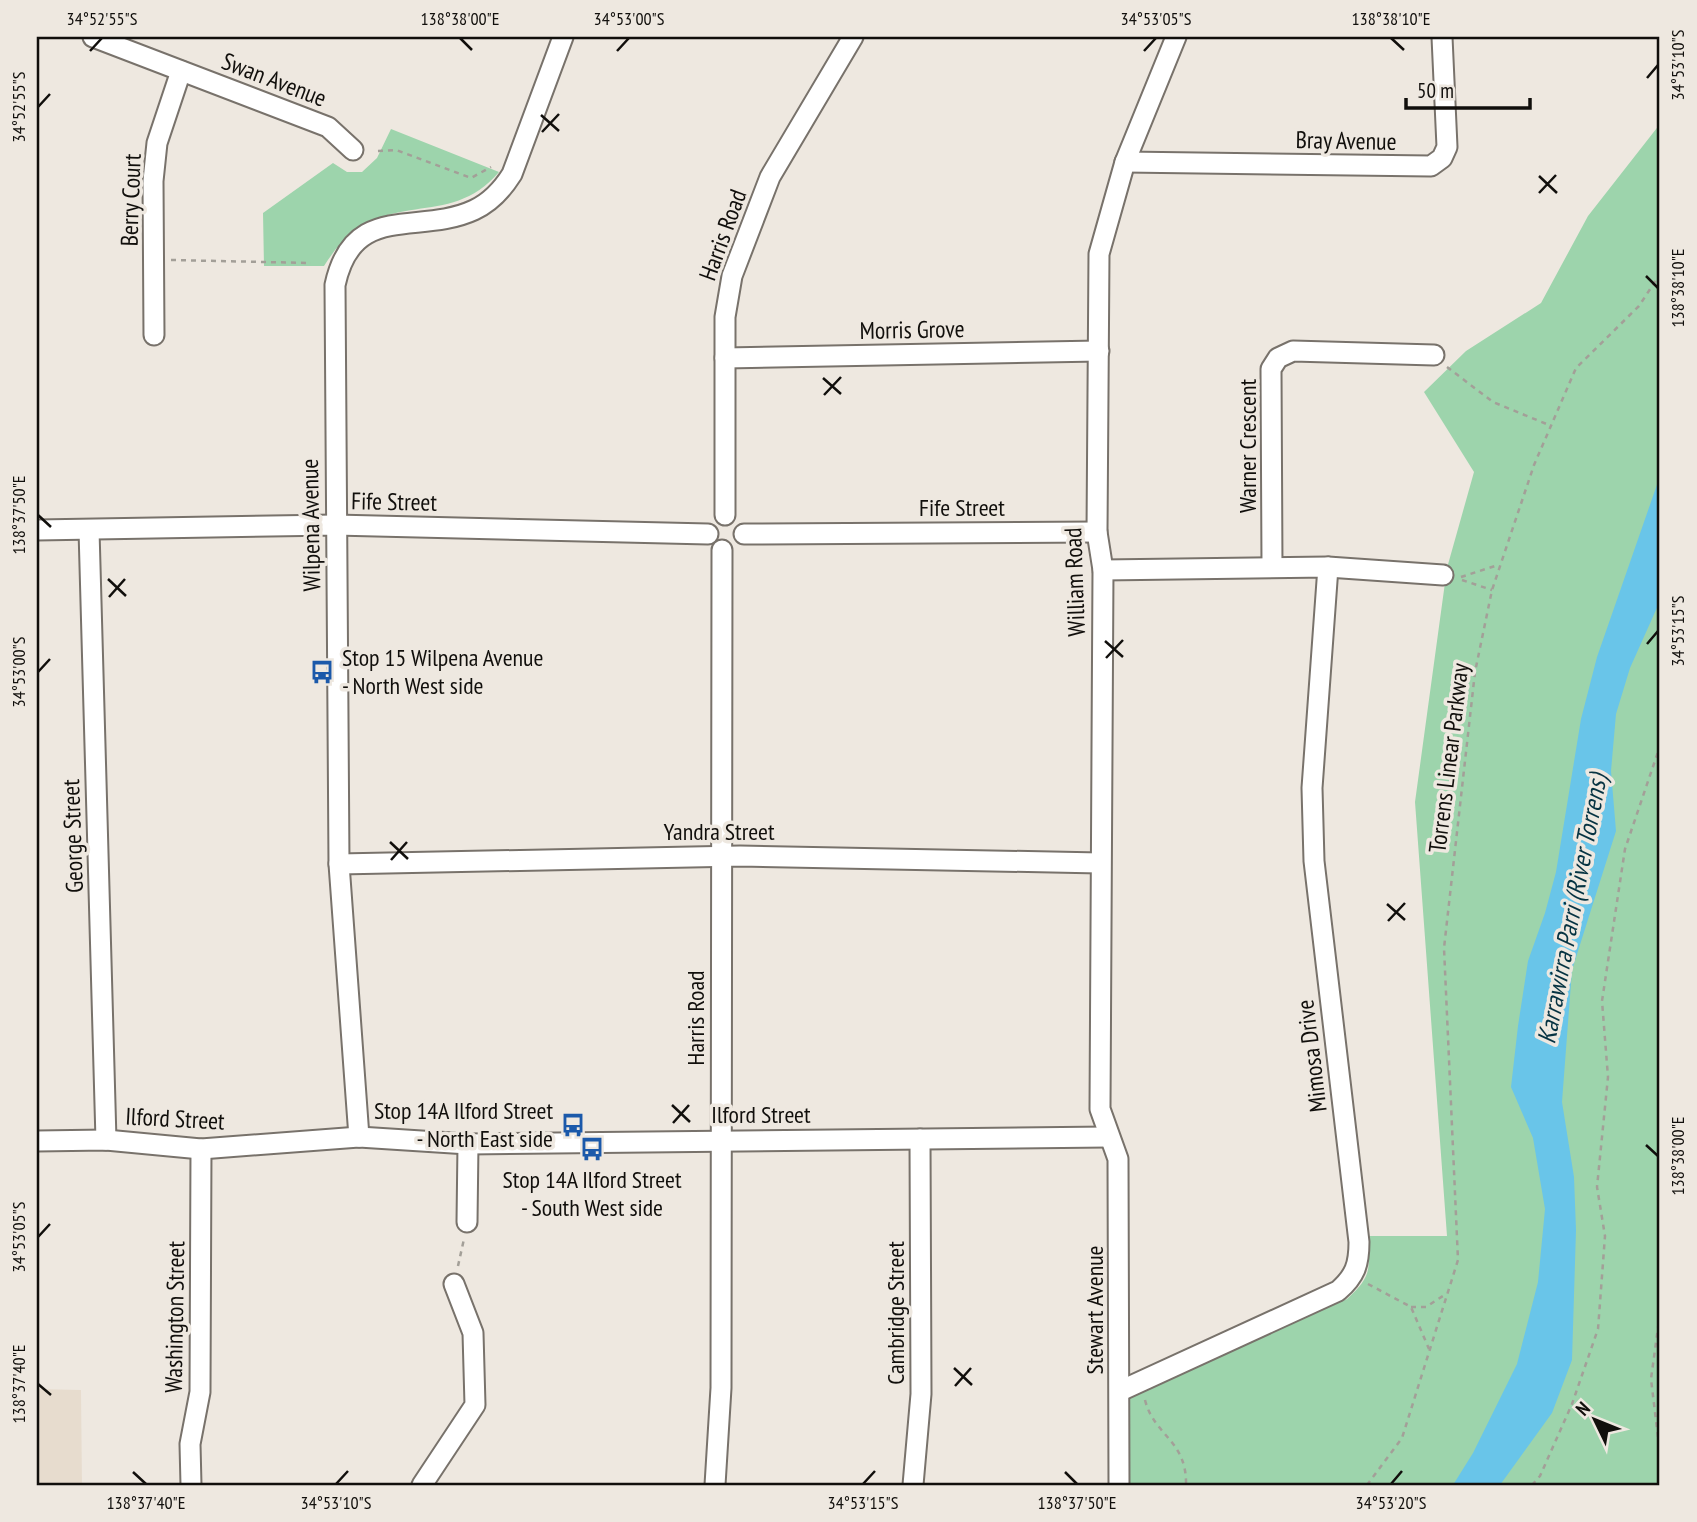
<svg xmlns="http://www.w3.org/2000/svg" width="1697" height="1522" font-family="'PT Sans Narrow',sans-serif">
	<rect width="100%" height="100%" fill="#eee8e0"/>
	<path fill="#e7dcce" d="M37,1389L81,1390L82,1485H37Z"/>
	<g fill="#9dd4ac">
		<path d="M1660,124V1485H1130L1128,1396L1347,1299C1373,1275 1369,1270 1368,1236H1447L1415,802L1447,568L1474,472L1424,392L1466,351L1541,303L1588,216Z"/>
		<path d="M391,129L499,172C446,235 378,179 324,266H264L263,213L333,163L347,172H362L377,158Z"/>
	</g>
	<path fill="#69c5e9" d="M1660,476V601L1630,668L1616,714L1611,771L1616,831L1572,970L1562,1102L1574,1177L1576,1230L1572,1360L1552,1413L1500,1485H1453L1473,1453L1517,1364L1538,1282L1545,1209L1533,1138L1511,1087L1518,1026L1528,961L1545,913L1556,872L1581,719L1597,657Z"/>
	<g fill="none" stroke-linecap="round" stroke-linejoin="round">
		<g stroke="#78726b" stroke-width="23">
			<g id="minor">
				<path d="M93,37L328,127L353,150"/>
				<path d="M1125,162L1431,166L1442,158L1447,147L1442,37"/>
				<path d="M154,335L153,181L157,143L181,71"/>
				<path d="M725,358L1099,351"/>
				<path d="M725,515V317L732,276L770,177L853,37"/>
				<path d="M37,530L335,525L708,534"/>
				<path d="M89,530L106,1140"/>
				<path d="M744,534L1097,532"/>
				<path d="M1272,566L1271,369L1278,358L1293,351L1434,355"/>
				<path d="M1103,570L1328,567L1443,575"/>
				<path d="M339,864L740,856L1100,863"/>
				<path d="M359,1137L339,864L335,285C353,201 418,236 474,210C491,202 502,190 512,174L563,37"/>
				<path d="M37,1141L106,1140L201,1149L359,1137L468,1144L1108,1137"/>
				<path d="M467,1222L468,1144"/>
				<path d="M1120,1391L1338,1291C1355,1276 1359,1265 1359,1242L1314,861L1312,788L1328,567"/>
				<path d="M191,1485L190,1444L200,1392L201,1149"/>
				<path d="M422,1485L475,1405L473,1333L454,1284"/>
				<path d="M715,1485L721,1388L722,550"/>
				<path d="M913,1485L921,1394L920,1139"/>
				<path d="M1119,1485L1118,1159L1100,1109L1103,570L1097,532L1099,254L1125,162L1176,37"/>
			</g>
		</g>
		<g stroke="#a39f98" stroke-width="2.5" stroke-dasharray="5 5" stroke-linecap="butt">
			<path d="M378,151L396,150L471,178L491,167"/>
			<path d="M171,260L311,263"/>
			<path d="M1447,367L1493,402L1549,425"/>
			<path d="M1461,577L1498,565"/>
			<path d="M1462,580L1492,590"/>
			<path d="M458,1266L464,1239"/>
			<path d="M1368,1284L1411,1307L1429,1349"/>
			<path d="M1411,1307H1426L1446,1294"/>
			<path d="M1660,1313L1651,1379L1660,1454"/>
			<path d="M1145,1400C1154,1436 1187,1440 1186,1485"/>
			<path d="M1367,1485L1402,1438L1458,1260L1444,948L1475,672L1492,590L1534,465L1576,368L1639,306L1660,274"/>
			<path d="M1532,1485L1540,1476L1572,1404L1598,1329L1605,1236L1597,1187L1608,1077L1602,1001L1625,849L1660,746"/>
		</g>
		<use href="#minor" stroke="#fff" stroke-width="19"/>
	</g>
	<path fill="none" stroke="#110f0c" stroke-width="2.5" d="M460,38L472,50M1391,38L1404,50M90,51L102,38M617,51L629,38M1144,51L1156,38M1647,78L1658,65M38,107L50,94M541,115L559,131M542,132L559,114M1539,176L1557,193M1539,193L1556,175M1646,276L1658,288M823,378L841,394M824,395L841,377M38,515L51,527M108,579L126,596M109,597L125,579M1105,641L1123,657M1647,644L1658,631M1106,658L1123,640M38,672L50,659M390,842L408,859M391,860L407,842M1387,904L1405,920M1388,921L1405,903M672,1105L690,1122M673,1123L689,1105M1646,1145L1658,1156M38,1237L50,1224M954,1368L972,1385M38,1384L51,1395M955,1386L971,1368M133,1472L146,1484M1065,1472L1077,1484M336,1484L348,1471M863,1484L875,1471M1391,1484L1402,1471"/>
	<defs>
		<g id="bus-bare" transform="scale(1.89)"><path d="M-5-6H5V4H4V6H2V4H-2V6H-4V4H-5ZM-3.5-4V0h7V-4ZM-3.5 1.2v1.5H-2V1.2ZM2 1.2v1.5H3.5V1.2Z" fill="#1b59aa" stroke="#eee8e0" stroke-width="2.5" paint-order="stroke"/></g>
	</defs>
	<g fill-rule="evenodd">
		<use href="#bus-bare" x="322" y="672"/>
		<use href="#bus-bare" x="573" y="1125"/>
		<use href="#bus-bare" x="592" y="1149"/>
	</g>
	<g text-anchor="middle" stroke-width="7" stroke-linejoin="round" paint-order="stroke">
		<g font-size="24" fill="#110f0c" stroke="#eee8e0">
			<text transform="translate(274 80) rotate(21)" y="8">Swan Avenue</text>
			<text transform="translate(1346 141) rotate(1)" y="8">Bray Avenue</text>
			<text transform="translate(131 200) rotate(-88)" y="8">Berry Court</text>
			<text transform="translate(723 235) rotate(-70)" y="8">Harris Road</text>
			<text transform="translate(912 330) rotate(-1)" y="8">Morris Grove</text>
			<text transform="translate(1248 446) rotate(-90)" y="8">Warner Crescent</text>
			<text transform="translate(394 502) rotate(1)" y="8">Fife Street</text>
			<text x="962" y="516">Fife Street</text>
			<text transform="translate(311 525) rotate(-91)" y="8">Wilpena Avenue</text>
			<text transform="translate(1075 582) rotate(-92)" y="8">William Road</text>
			<text transform="translate(1449 758) rotate(-83)" y="8">Torrens Linear Parkway</text>
			<text x="719" y="840">Yandra Street</text>
			<text transform="translate(73 836) rotate(-92)" y="8">George Street</text>
			<text transform="translate(696 1018) rotate(-90)" y="8">Harris Road</text>
			<text transform="translate(1312 1056) rotate(-97)" y="8">Mimosa Drive</text>
			<text x="761" y="1123">Ilford Street</text>
			<text transform="translate(175 1119) rotate(3)" y="8">Ilford Street</text>
			<text transform="translate(1095 1310) rotate(-90)" y="8">Stewart Avenue</text>
			<text transform="translate(896 1313) rotate(-90)" y="8">Cambridge Street</text>
			<text transform="translate(175 1317) rotate(-89)" y="8">Washington Street</text>
		</g>
		<g font-size="24" fill="#110f0c" stroke="#eee8e0" text-anchor="start">
			<text x="342" y="666">Stop 15 Wilpena Avenue<tspan x="342" dy="28">- North West side</tspan></text>
			<text x="553" y="1119" text-anchor="end">Stop 14A Ilford Street<tspan x="553" dy="28">- North East side</tspan></text>
			<text x="592" y="1188" text-anchor="middle">Stop 14A Ilford Street<tspan x="592" dy="28">- South West side</tspan></text>
		</g>
		<g font-size="26" font-style="italic" fill="#063342" stroke="#eee8e0">
			<text transform="translate(1572 909) rotate(-79)" y="9">Karrawirra Parri (River Torrens)</text>
		</g>
	</g>
	<rect width="1697" height="1522" fill="none" stroke="#eee8e0" stroke-width="77"/>
	<g transform="translate(1595 1420) rotate(313)" stroke="#eee8e0" stroke-width="5" paint-order="stroke">
	<path d="M0-5L12 26L0 18L-12 26Z" fill="#110f0c"/>
	<text y="-10" font-size="19" font-weight="bold" text-anchor="middle" fill="#110f0c">N</text>
	</g>
	<path d="M1406 98v10h124v-10" fill="none" stroke="#110f0c" stroke-width="3.5"/>
	<text x="1417" y="98" font-size="21" fill="#110f0c" stroke="#eee8e0" stroke-width="5" paint-order="stroke">50 m</text>
	<rect x="38" y="38" width="1620" height="1446" fill="none" stroke="#110f0c" stroke-width="2.5"/>
	<g font-size="18" text-anchor="middle" fill="#110f0c">
		<text x="102" y="25">34°52'55"S</text>
		<text x="460" y="25">138°38'00"E</text>
		<text x="629" y="25">34°53'00"S</text>
		<text x="1156" y="25">34°53'05"S</text>
		<text x="1391" y="25">138°38'10"E</text>
		<text transform="translate(1678 65) rotate(-90)" y="6">34°53'10"S</text>
		<text transform="translate(19 107) rotate(-90)" y="6">34°52'55"S</text>
		<text transform="translate(1678 288) rotate(-90)" y="6">138°38'10"E</text>
		<text transform="translate(19 515) rotate(-90)" y="6">138°37'50"E</text>
		<text transform="translate(1678 631) rotate(-90)" y="6">34°53'15"S</text>
		<text transform="translate(19 672) rotate(-90)" y="6">34°53'00"S</text>
		<text transform="translate(1678 1156) rotate(-90)" y="6">138°38'00"E</text>
		<text transform="translate(19 1237) rotate(-90)" y="6">34°53'05"S</text>
		<text transform="translate(19 1384) rotate(-90)" y="6">138°37'40"E</text>
		<text x="146" y="1509">138°37'40"E</text>
		<text x="336" y="1509">34°53'10"S</text>
		<text x="863" y="1509">34°53'15"S</text>
		<text x="1077" y="1509">138°37'50"E</text>
		<text x="1391" y="1509">34°53'20"S</text>
	</g>
</svg>
